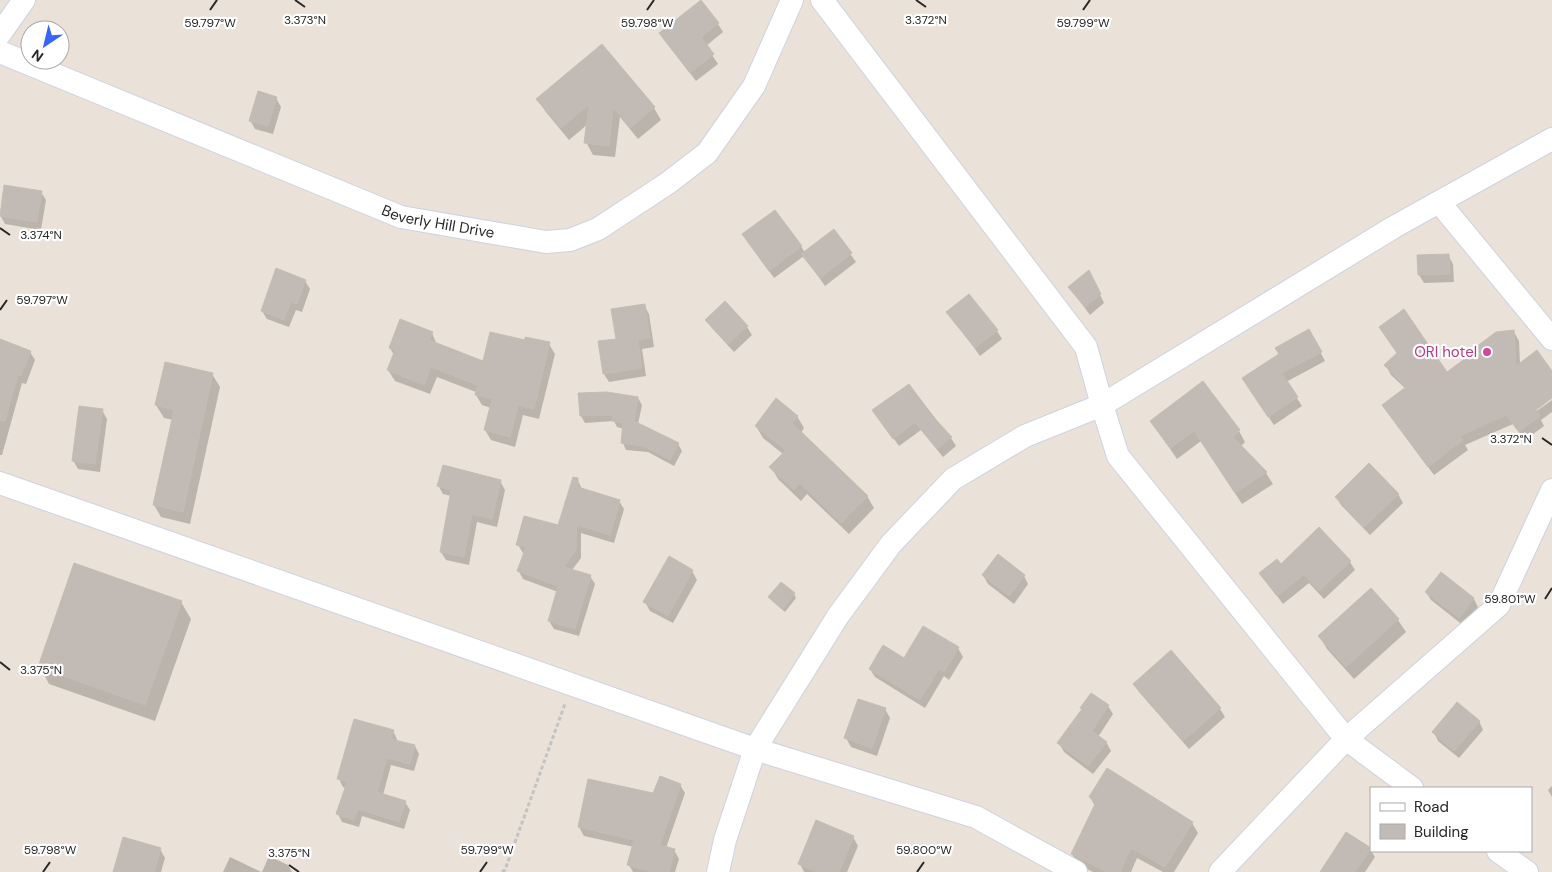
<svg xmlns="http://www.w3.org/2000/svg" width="1552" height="872" font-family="'DM Sans',sans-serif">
	<rect width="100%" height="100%" fill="#eae1d8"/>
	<g fill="#0003">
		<path d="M718,24L723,32L706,46L718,64L696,81L660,33Z"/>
		<path d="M602,46L654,108L661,120L638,139L620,117L615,157L593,155L586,142L588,124L569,140L545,111L538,99Z"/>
		<path d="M276,98L281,107L273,134L255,129L250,120Z"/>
		<path d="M41,192L46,200L41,230L5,224L0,215Z"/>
		<path d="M834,231L856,262L825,286L804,256L774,278L743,235L801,246L805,253Z"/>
		<path d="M1448,255L1453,264L1454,282L1424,283L1419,275Z"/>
		<path d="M1093,280L1104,303L1090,315L1070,288Z"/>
		<path d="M305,281L310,289L302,312L296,310L289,327L267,319L262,311Z"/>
		<path d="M644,305L649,314L654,347L642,349L646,376L609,382L604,374L617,340Z"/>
		<path d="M948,312L997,331L1002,339L980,356Z"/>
		<path d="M707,320L747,327L752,335L734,352L712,328Z"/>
		<path d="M1309,331L1325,361L1286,382L1302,406L1274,425L1248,387L1280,354Z"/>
		<path d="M1514,332L1519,341L1520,364L1552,374V397L1530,413L1531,415L1552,400V412L1541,420L1544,426L1525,440L1513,424L1465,445L1468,450L1434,475L1383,406L1406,389L1391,375L1386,366L1447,374Z"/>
		<path d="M432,333L437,345L484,363L525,342L549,344L555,354L539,419L523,415L515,447L491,440L485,430L491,408L482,405L476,395V392L437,377L430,394L395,381L388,370L394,355L390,348Z"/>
		<path d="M0,340L30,352L35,360L26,384L22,383L2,455H0Z"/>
		<path d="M212,374L220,387L190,524L161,517L154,505L173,420L164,418L156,405Z"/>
		<path d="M909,385L951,438L956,446L943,457L921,430L899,446L874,411Z"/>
		<path d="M580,395L638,398L642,405L638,424L678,444L682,451L674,466L648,452L626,450L623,443L624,429L617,427L614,421L585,423L581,416Z"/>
		<path d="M102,410L107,419L100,472L78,469L73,460Z"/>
		<path d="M797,416L804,428L801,433L867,496L874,508L849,534L807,494L801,501L778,479L771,467L783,454L763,438L756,426Z"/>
		<path d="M1151,421L1239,431L1245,442L1241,446L1266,473L1273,484L1242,504L1201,441L1177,459Z"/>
		<path d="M577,479L582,489L619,501L624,509L614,543L581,533V558L572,570L590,576L595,584L579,636L554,629L549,621L558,592L523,579L518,570L525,553H523L518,545L559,527Z"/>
		<path d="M500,481L505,490L497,527L477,522L469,565L446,560L441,552L451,496L443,494L438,485Z"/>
		<path d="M1398,494L1403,503L1370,535L1341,505L1336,497Z"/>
		<path d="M1350,562L1355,570L1324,599L1309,583L1283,604L1260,573L1281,565Z"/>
		<path d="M692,571L697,580L673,623L650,611L645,602Z"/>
		<path d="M1441,573L1474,599L1478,607L1464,626L1431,600L1426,592Z"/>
		<path d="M983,575L1024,576L1028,584L1014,604L988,584Z"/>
		<path d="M794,594L796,598L785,612L772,601L770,597Z"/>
		<path d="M181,602L191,619L155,721L49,684L40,667Z"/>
		<path d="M1398,620L1406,632L1354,679L1327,649L1320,637Z"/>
		<path d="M958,648L963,657L949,680L944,676L925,708L875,677L870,669Z"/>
		<path d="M1134,684L1220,709L1225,717L1189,749L1139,692Z"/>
		<path d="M1108,706L1113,714L1098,737L1106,742L1111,751L1093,774L1064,752L1059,743Z"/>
		<path d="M885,709L890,718L877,756L851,747L846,738Z"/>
		<path d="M1479,721L1483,730L1459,758L1438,741L1434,732Z"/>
		<path d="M393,731L397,739L396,741L415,746L419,754L414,771L391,765L383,795L405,802L410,810L404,829L362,816L359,827L342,822L338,814L346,788L343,787L339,779Z"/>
		<path d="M680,785L685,793L666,848L674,850L679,859L675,872H633L629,865L634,847L584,836L579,827Z"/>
		<path d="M1552,786V797L1548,790Z"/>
		<path d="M1090,797L1192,823L1198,833L1174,872H1163L1137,858L1131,872H1093L1079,865L1072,854L1095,806Z"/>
		<path d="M853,837L858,846L847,872H804L800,864Z"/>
		<path d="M160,849L165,858L161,872H114Z"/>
		<path d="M1370,849L1375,857L1365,872H1321Z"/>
		<path d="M269,856L288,865L292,872H262Z"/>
		<path d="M230,857L261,872H223Z"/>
	</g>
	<g fill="#c2bbb5" stroke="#c5bdb2">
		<path d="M701,0L719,23L701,37L714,54L690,73L659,33Z"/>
		<path d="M602,44L655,107L630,128L613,107L609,146L584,143L589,105L561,128L536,99Z"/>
		<path d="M258,91L277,97L268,126L249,121Z"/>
		<path d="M4,185L42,191L37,222L0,216Z"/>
		<path d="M775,210L802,246L769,271L742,234Z"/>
		<path d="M834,229L852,253L820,278L801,254Z"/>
		<path d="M1449,254L1450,274L1418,275L1417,255Z"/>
		<path d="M276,268L306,280L297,304L291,302L284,320L261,311Z"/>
		<path d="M1089,270L1101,294L1085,307L1068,287Z"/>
		<path d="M969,294L998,330L975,348L946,312Z"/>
		<path d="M725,301L748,326L728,344L705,320Z"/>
		<path d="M645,304L650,338L638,340L642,368L603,374L598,341L616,339L611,309Z"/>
		<path d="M1404,309L1447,372L1474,352L1472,350L1496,332L1514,330L1516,366L1537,350L1552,371V398L1536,410L1540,416L1519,432L1506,415L1460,436L1463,440L1428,467L1382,405L1406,387L1384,365L1397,353L1379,327Z"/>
		<path d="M400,319L433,332L429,340L483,361L490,332L525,340V337L550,342L534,409L518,405L510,437L484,430L492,399L475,395L477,385L431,367L424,385L387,370L395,350L389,348Z"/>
		<path d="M1309,329L1322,352L1282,373L1298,397L1268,417L1242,378L1279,354L1275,348Z"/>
		<path d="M0,339L31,351L21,376L18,375L5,421L0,420Z"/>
		<path d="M165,362L213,373L183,512L153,505L174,410L155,405Z"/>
		<path d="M1203,381L1240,430L1233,437L1267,472L1235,493L1194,431L1170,448L1150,421Z"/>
		<path d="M909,384L935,419L952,437L937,449L915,422L893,439L872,410Z"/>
		<path d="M607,392L638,397L634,421L679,443L670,460L643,446L621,443L623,423L612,421L613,415L580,416L578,393Z"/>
		<path d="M776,398L798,416L792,423L868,496L841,523L800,483L794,490L769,467L786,450L755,426Z"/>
		<path d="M79,406L103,409L95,464L72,461Z"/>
		<path d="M1369,463L1399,494L1364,527L1335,497Z"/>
		<path d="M443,465L501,480L492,519L472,514L464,557L440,552L451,490L437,486Z"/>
		<path d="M573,477L578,478V487L620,500L610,535L577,525L576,549L564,567L591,575L575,629L548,621L558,586L517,571L526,547L516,545L524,516L558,525Z"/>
		<path d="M1319,527L1351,561L1319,591L1304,575L1277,596L1259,573L1277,559L1281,564Z"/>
		<path d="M998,554L1025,575L1009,596L982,575Z"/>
		<path d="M669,556L693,570L668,616L643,602Z"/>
		<path d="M74,563L182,601L145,705L38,667Z"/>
		<path d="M1441,572L1474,598L1459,618L1425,592Z"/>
		<path d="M781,582L795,593L783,609L768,597Z"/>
		<path d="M1371,588L1399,619L1346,667L1318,636Z"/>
		<path d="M923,626L959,647L944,672L939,669L920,700L869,669L883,645L904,658Z"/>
		<path d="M1171,650L1221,708L1183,741L1133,684Z"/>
		<path d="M1091,693L1109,705L1092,731L1107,742L1088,766L1057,743L1082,709L1080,708Z"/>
		<path d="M858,699L886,708L872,748L844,738Z"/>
		<path d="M1457,702L1480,721L1454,751L1432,732Z"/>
		<path d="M354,719L394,730L391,739L415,745L410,764L387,758L377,792L406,801L399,822L358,809L354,820L336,814L347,782L337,779Z"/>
		<path d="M1107,768L1193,822L1165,867L1131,848L1120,872H1107L1071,854L1096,802L1089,797Z"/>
		<path d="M660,776L681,784L660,845L675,849L669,872H652L627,865L634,840L578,827L588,779L653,793Z"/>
		<path d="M816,820L854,836L839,872H817L798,864Z"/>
		<path d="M1346,832L1371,848L1355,872H1320Z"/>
		<path d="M123,837L161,848L154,872H113Z"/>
	</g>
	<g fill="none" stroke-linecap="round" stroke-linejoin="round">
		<g stroke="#ced2e1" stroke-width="24">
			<g id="street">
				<path d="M0,34L24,0"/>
				<path id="s1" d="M0,52L401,217L546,242L570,240L598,229L668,183L707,153L754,86L792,0"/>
				<path d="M1439,202L1552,339"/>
				<path d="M0,483L755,749L976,817L1076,872"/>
				<path d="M1412,788L1346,739L1499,605L1552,490"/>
				<path d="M1498,851L1527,872"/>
				<path d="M718,872L725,840L755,749L838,616L891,544L953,479L1025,436L1102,405L1086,347L822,0"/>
				<path d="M1220,872L1346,739L1118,456L1102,405L1394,227L1552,139"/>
			</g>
		</g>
		<path stroke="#c3c3c3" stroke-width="3" stroke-dasharray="4 2.5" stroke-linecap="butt" d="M502,872L505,870L565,704"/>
		<use href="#street" stroke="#fff" stroke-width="22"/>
	</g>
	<path fill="none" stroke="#272727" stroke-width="2" d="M295,0L305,7M916,0L926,7M210,10L217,0M647,10L654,0M1083,10L1090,0M0,228L10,235M0,310L7,300M1542,438L1552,445M1545,599L1552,588M0,662L10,670M289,865L299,872M43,872L50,862M480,872L487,862M917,872L924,862"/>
	<circle fill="#d1479c" stroke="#fff" stroke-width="2" cx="1487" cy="352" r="5"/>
	<g text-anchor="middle" stroke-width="4.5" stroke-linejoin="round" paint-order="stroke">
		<g font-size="15" fill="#272727" stroke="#fff">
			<text dy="5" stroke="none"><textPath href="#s1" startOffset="471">Beverly Hill Drive</textPath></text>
		</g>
		<g font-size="15" fill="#b23c85" stroke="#fff" text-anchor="end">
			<text x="1477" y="357">ORI hotel</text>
		</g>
	</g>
	<g font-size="12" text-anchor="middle" fill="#272727" stroke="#fff" stroke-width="4.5" stroke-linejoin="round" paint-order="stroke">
		<text x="305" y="24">3.373°N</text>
		<text x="926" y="24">3.372°N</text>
		<text x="210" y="27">59.797°W</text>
		<text x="647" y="27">59.798°W</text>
		<text x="1083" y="27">59.799°W</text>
		<text x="41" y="239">3.374°N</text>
		<text x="42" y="304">59.797°W</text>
		<text x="1511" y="443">3.372°N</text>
		<text x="1510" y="603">59.801°W</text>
		<text x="41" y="674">3.375°N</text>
		<text x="50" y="854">59.798°W</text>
		<text x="487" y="854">59.799°W</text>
		<text x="924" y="854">59.800°W</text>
		<text x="289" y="857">3.375°N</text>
	</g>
	<rect x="1370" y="787" width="162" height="65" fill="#ffffff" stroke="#a9a9a9"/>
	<rect x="1380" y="803" width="25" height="8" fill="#ffffff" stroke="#a9a9a9"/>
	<text x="1414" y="812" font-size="15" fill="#272727">Road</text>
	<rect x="1380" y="824" width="25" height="15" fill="#c2bbb5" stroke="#a9a9a9"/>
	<text x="1414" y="837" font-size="15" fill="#272727">Building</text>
	<g transform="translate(45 45) rotate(215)"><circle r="24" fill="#ffffff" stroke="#a9a9a9"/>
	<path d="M0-4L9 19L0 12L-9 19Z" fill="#3765f9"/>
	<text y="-8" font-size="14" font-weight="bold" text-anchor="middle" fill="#272727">N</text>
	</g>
</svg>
